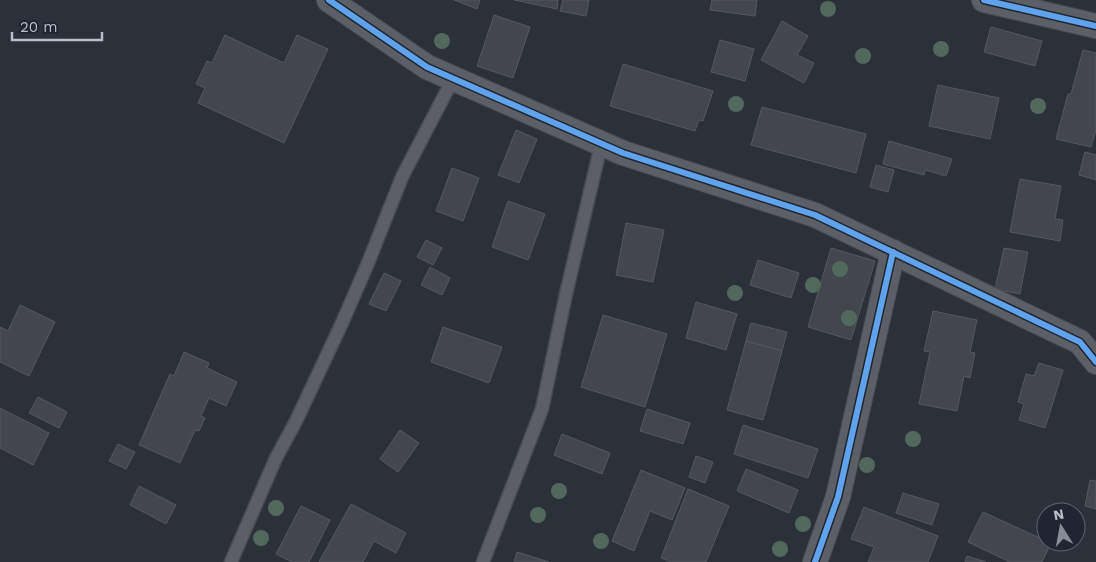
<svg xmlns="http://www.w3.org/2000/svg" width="1096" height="562" font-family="'Work Sans',sans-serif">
	<rect width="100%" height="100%" fill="#2c3038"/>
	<g fill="#43474d" stroke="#55585f">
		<path d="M454,0H480L477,9Z"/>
		<path d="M514,0H558L557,9Z"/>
		<path d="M563,0H589L586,16L560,11Z"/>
		<path d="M712,0H757L755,16L710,10Z"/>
		<path d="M494,15L530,27L513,78L477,66Z"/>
		<path d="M782,21L808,36L797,55L814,63L804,83L761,60Z"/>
		<path d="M991,27L1042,41L1035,66L984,52Z"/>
		<path d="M225,35L284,63L297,35L328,49L284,143L198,103L205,88L196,84L207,61L212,63Z"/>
		<path d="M720,40L754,49L745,81L711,72Z"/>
		<path d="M1083,50L1096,53V133H1095L1091,147L1056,139L1068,94H1071Z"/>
		<path d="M623,64L713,91L703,121L699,120L695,131L610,106Z"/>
		<path d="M938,85L999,98L990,139L929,126Z"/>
		<path d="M762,107L866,134L856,173L751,145Z"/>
		<path d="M516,130L537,139L519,183L498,175Z"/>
		<path d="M889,141L952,159L946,176L925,170L924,175L883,164Z"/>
		<path d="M1085,152L1096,155V180L1079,175Z"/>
		<path d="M876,165L894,170L888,192L870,187Z"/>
		<path d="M452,168L479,178L463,221L436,211Z"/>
		<path d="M1020,179L1061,186L1055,219L1063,220L1060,241L1010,232Z"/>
		<path d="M508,201L545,214L528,260L492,247Z"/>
		<path d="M626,223L664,230L653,282L616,275Z"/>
		<path d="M426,240L442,248L433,265L417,257Z"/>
		<path d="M831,248L875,261L851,340L808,327Z"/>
		<path d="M1004,248L1028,252L1020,294L995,289Z"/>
		<path d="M758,260L799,273L791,298L750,285Z"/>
		<path d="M430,267L450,278L442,295L421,285Z"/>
		<path d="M384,273L401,281L386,311L369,304Z"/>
		<path d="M696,302L737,314L726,350L686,338Z"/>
		<path d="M20,305L55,322L29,376L0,362V327L8,331Z"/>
		<path d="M933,311L977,320L970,352L975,353L970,378L964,376L957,411L919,404L930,352L924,351Z"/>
		<path d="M603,315L667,334L645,407L581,387Z"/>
		<path d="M751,323L787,332L782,351L746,341Z"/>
		<path d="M443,327L502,347L489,383L431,362Z"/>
		<path d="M746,341L782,351L763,420L727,410Z"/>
		<path d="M184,352L209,363L207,368L237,382L226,406L209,398L201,416L205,418L199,431L195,430L180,463L139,445L170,374L174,376Z"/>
		<path d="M1039,363L1063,370L1045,428L1019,420L1024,404L1018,402L1026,374L1034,376Z"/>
		<path d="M38,397L67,412L59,428L29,413Z"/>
		<path d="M0,408L49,433L33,465L0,448Z"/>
		<path d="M647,409L690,423L683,444L640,431Z"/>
		<path d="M743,425L818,449L808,478L734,454Z"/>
		<path d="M400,430L419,443L398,472L380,459Z"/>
		<path d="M562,434L610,453L602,474L554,455Z"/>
		<path d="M118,444L135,452L126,469L109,461Z"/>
		<path d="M696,456L713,462L705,483L689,477Z"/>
		<path d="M746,469L798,490L789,513L737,491Z"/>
		<path d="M641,470L685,488L672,520L650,511L634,551L612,541Z"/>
		<path d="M1090,480L1096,481V509L1085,506Z"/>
		<path d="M139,486L176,505L166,524L130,505Z"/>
		<path d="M688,489L729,506L706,562H671L661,558Z"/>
		<path d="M903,493L939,504L932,525L896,513Z"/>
		<path d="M351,504L406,533L396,553L374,541L363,562H319Z"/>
		<path d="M301,506L330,520L309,562H292L276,554Z"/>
		<path d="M864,507L938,536L928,562H868L874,547L851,539Z"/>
		<path d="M983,512L1051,543L1042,562H1010L968,542Z"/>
		<path d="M517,552L549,562H514Z"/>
		<path d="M967,556L986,562H965Z"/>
	</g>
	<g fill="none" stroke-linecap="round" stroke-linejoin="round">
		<g stroke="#484b50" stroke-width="15">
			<g id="service">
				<path d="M231,562L276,458L296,421L342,323L368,263L402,177L453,79"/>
				<path d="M483,562L542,409L566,294L601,145"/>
			</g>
		</g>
		<g stroke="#484b50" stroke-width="26">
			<g id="minor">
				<path d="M329,0L427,67L623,153L815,215L1080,342L1096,362"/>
				<path d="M984,0L1096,26"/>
				<path d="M815,562L838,497L893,252"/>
			</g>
		</g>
		<use href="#service" stroke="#5c5f66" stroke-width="12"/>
		<use href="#minor" stroke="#5c5f66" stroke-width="24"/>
		<g stroke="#202631" stroke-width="9">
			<g id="cycleway">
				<path d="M329,0L427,67L623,153L815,215L1080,342L1096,362"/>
				<path d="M984,0L1096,26"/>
				<path d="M815,562L838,497L893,252"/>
			</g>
		</g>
		<use href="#cycleway" stroke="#60a3ed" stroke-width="6"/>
	</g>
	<g fill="#52685d">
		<circle cx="828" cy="9" r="8"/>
		<circle cx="442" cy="41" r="8"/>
		<circle cx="941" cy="49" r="8"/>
		<circle cx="863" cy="56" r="8"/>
		<circle cx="736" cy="104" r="8"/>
		<circle cx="1038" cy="106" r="8"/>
		<circle cx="840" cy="269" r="8"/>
		<circle cx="813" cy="285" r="8"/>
		<circle cx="735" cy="293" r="8"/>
		<circle cx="849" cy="318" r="8"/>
		<circle cx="913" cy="439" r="8"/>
		<circle cx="867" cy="465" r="8"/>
		<circle cx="559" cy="491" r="8"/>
		<circle cx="276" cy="508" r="8"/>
		<circle cx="538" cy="515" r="8"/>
		<circle cx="803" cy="524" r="8"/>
		<circle cx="261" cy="538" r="8"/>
		<circle cx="601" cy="541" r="8"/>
		<circle cx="780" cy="549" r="8"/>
	</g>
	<g transform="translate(1061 527) rotate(349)"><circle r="24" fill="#202631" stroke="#5d626d"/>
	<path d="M0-4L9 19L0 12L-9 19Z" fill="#878c95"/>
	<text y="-8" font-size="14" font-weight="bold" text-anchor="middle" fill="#b8bdc7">N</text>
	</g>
	<path d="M12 32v8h90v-8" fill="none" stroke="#b8bdc7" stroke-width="2.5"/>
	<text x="20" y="32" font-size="15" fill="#b8bdc7" stroke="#202631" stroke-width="4" paint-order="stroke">20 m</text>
</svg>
